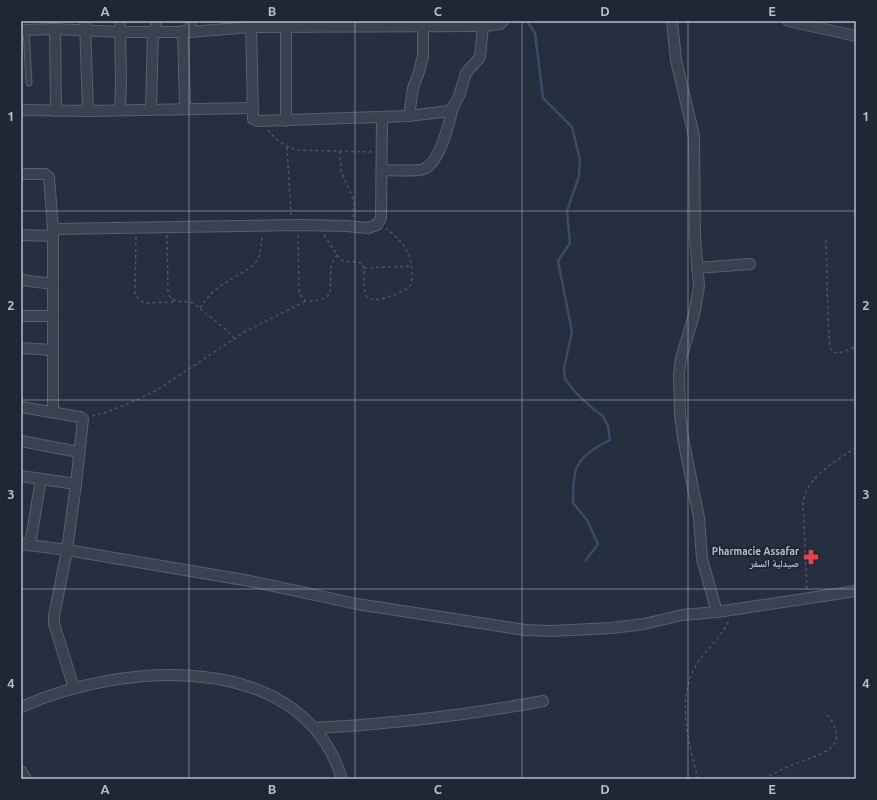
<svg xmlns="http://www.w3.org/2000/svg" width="877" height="800" font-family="Ubuntu,'Noto Naskh Arabic',sans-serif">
	<rect width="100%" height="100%" fill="#262f40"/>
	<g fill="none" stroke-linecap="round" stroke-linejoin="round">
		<path stroke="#3c4a68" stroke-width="2.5" d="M527,21L535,33L543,98L572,127L580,160L579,176L567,211L570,243L558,261L572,332L564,368L565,379L576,393L592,408L603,416L608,426L610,440C598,446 585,453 578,465C573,472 573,494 573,503L587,520L598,544L586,560"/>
		<g stroke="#585f6d" stroke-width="7">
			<path id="service" d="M26,30L29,83"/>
		</g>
		<g stroke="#585f6d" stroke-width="12">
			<g id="minor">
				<path d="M85,21L88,111"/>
				<path d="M120,21L121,84L120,110"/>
				<path d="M251,21L253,117V119L257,121L409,116L449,111L453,107L459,96L466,73L480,57L483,26"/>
				<path d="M672,21L676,60L694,136L695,237L699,286L694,315L681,358L679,374L680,414L683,438L699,518L702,559L717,612"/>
				<path d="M788,21L856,36"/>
				<path d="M55,29L56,111"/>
				<path d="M21,30L55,29L120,32H190L251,27L483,26L500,24L503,21"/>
				<path d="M156,31V21"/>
				<path d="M183,31L185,108"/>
				<path d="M190,32L191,21"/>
				<path d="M151,109L153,31"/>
				<path d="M21,110L88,111L252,108"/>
				<path d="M409,116L413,88L419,72L423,56V27"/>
				<path d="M286,121V27"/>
				<path d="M382,170C391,170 417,172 424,169C440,162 449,124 453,107"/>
				<path d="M21,174H45L49,177L53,229V411"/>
				<path d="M53,229L298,225L346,226L368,228L377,225L381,218L382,117"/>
				<path d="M21,235L53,236"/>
				<path d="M697,268L750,264"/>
				<path d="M21,280L53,284"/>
				<path d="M21,316H53"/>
				<path d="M21,348L53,350"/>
				<path d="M21,407L80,417L83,419L76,484L67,550L54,616V624L74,688"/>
				<path d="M21,441L79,452"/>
				<path d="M21,476L76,484"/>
				<path d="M21,544L67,550L250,581L357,604L525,630L551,631L612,628L644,624L682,615L717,612L856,591"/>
				<path d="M30,545L41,479"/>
				<path d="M21,707C121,662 302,648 342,779"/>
				<path d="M315,728C392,724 468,715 543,701"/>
				<path d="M21,771L26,779"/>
			</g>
		</g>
		<g stroke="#46585e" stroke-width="1.5" stroke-dasharray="3 3" stroke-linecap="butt">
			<path d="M268,130C276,140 284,146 297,150L373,152"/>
			<path d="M287,147L291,215"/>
			<path d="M340,151L341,171L354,201L353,218"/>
			<path d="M167,235L168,292C172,305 182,300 193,303L223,327L234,338"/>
			<path d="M298,235L299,292L302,298L306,301C315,302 323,300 330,294L331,265L337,255"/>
			<path d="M324,235L340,259L343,261L362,263C367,274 361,285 367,297C374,302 380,299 388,297C394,295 405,291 410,286C412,283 412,278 412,274C412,251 402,242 386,228"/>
			<path d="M136,237L135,293C137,298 140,301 146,303L176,302"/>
			<path d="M826,240L828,319L830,348L833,352L839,353L856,347"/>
			<path d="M364,268L412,266"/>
			<path d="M200,308C215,284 233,280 254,265C261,257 261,246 262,235"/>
			<path d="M92,416L104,413L132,402L157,390L246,331L306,301"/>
			<path d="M807,589L803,503C806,476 836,462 856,447"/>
			<path d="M698,779C689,743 675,698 697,664C703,654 711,647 718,638C723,632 726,626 729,620"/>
			<path d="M764,779C773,774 782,769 792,765C802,761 830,753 835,743C840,733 832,719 825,712"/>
		</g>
		<use href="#service" stroke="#3a4150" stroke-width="5"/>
		<use href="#minor" stroke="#3a4150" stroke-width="10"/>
	</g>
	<path fill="none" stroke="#b7bcca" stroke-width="1" stroke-opacity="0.55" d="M189,21V779M355,21V779M522,21V779M688,21V779M21,211H856M21,400H856M21,589H856"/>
	<defs>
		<g id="pharmacy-bare" transform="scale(1.2)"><path d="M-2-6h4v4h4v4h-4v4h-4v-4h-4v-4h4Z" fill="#e0444e" stroke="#1f2635" stroke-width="2.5" paint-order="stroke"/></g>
	</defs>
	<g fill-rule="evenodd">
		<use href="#pharmacy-bare" x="811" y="557"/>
	</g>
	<g text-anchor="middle" stroke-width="4" stroke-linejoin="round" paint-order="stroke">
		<g font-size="10" font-weight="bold" fill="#b7bcca" stroke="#1f2635" text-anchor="end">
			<text x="799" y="555">Pharmacie Assafar<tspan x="799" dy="12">صيدلية السفر</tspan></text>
		</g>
	</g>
	<rect width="877" height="800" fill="none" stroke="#1f2635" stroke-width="44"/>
	<rect x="22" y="22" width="833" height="756" fill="none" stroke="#b7bcca" stroke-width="1.5"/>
	<g font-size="13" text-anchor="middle" font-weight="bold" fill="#b7bcca">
		<text x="105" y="16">A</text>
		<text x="272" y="16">B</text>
		<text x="438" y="16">C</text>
		<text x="605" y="16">D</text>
		<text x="772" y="16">E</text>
		<text x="11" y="121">1</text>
		<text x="866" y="121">1</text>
		<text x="11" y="310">2</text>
		<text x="866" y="310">2</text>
		<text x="11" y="499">3</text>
		<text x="866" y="499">3</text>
		<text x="11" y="688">4</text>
		<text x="866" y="688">4</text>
		<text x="105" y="794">A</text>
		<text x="272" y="794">B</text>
		<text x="438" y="794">C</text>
		<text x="605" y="794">D</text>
		<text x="772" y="794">E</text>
	</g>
</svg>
